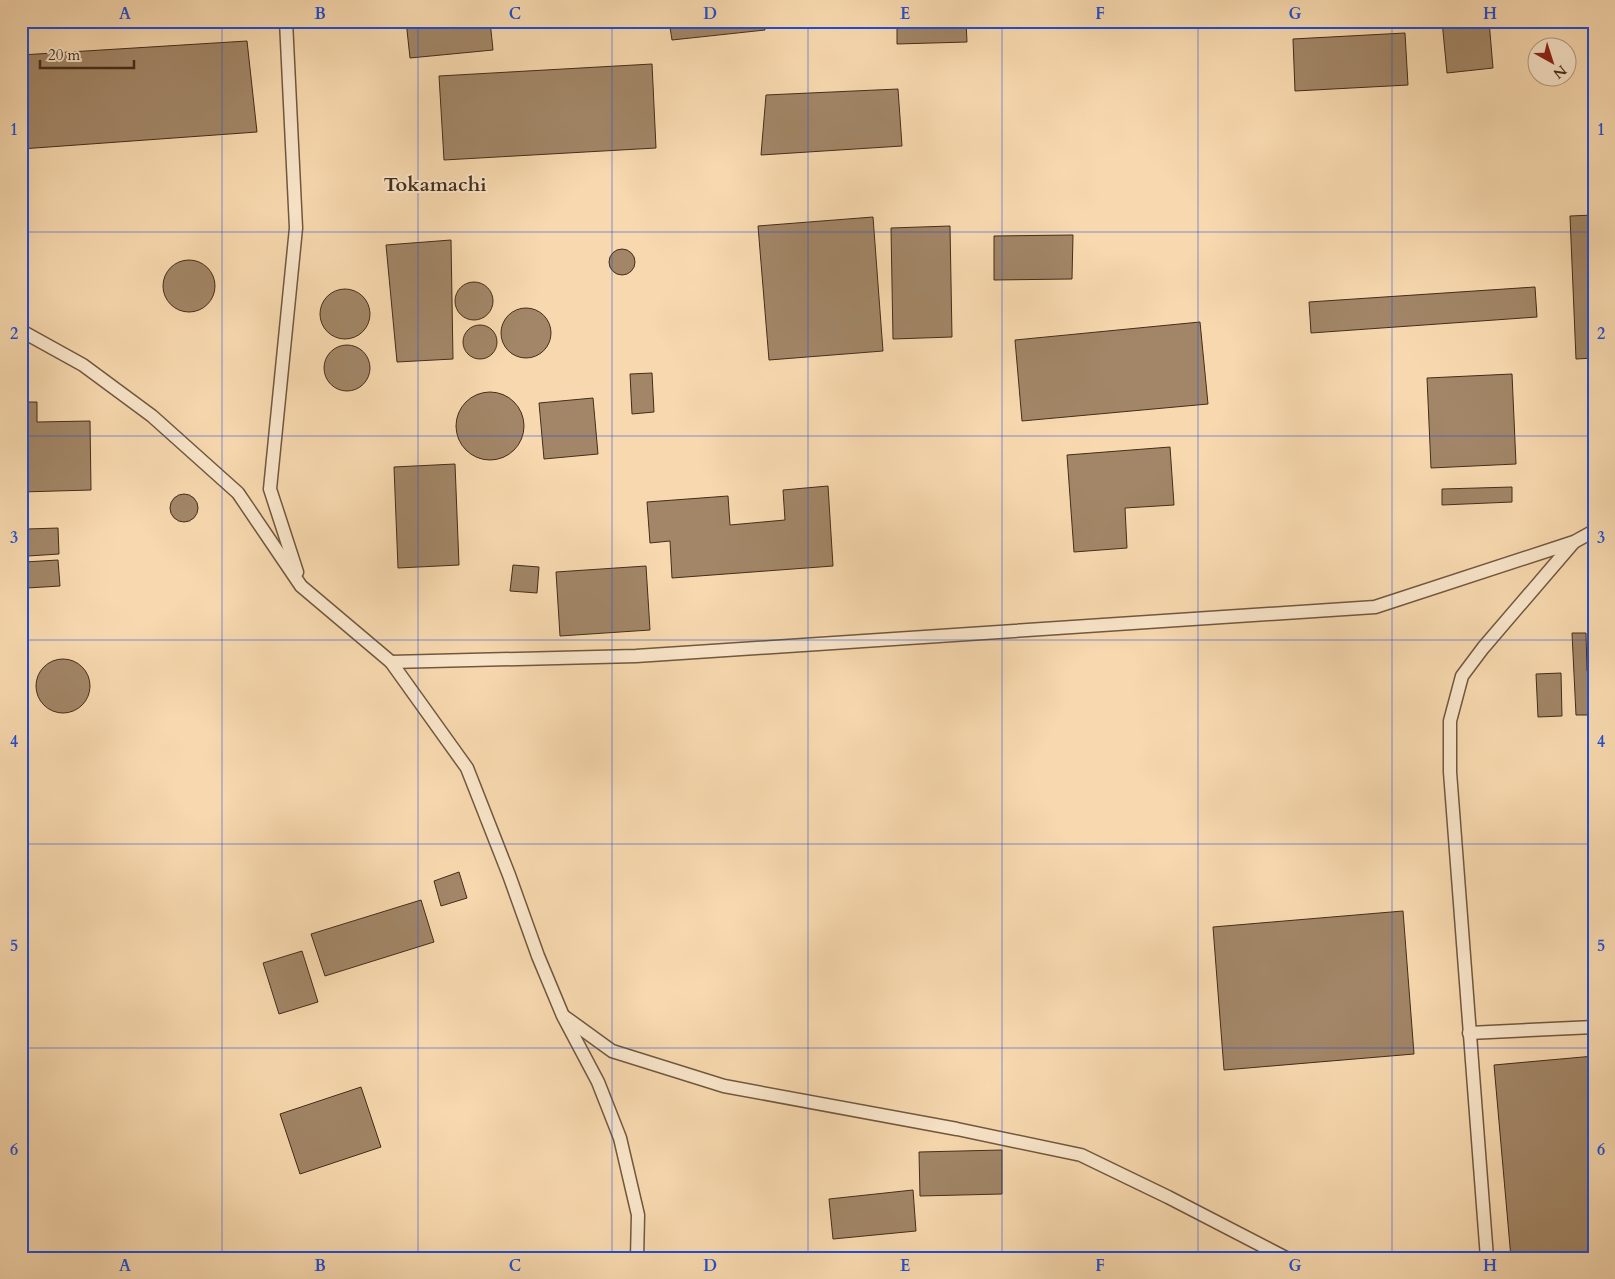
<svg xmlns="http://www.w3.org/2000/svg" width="1615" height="1279" font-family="Cardo,serif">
	<rect width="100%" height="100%" fill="#f8d9af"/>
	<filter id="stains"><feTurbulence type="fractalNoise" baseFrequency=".004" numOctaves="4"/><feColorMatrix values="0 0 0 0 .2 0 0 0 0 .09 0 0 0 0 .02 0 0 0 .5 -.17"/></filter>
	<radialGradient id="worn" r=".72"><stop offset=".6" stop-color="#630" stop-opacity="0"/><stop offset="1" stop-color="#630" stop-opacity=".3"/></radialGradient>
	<g fill="#a28667" stroke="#442d19">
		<path d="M406,21H490L493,50L410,58Z"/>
		<path d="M547,21H600L548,26Z"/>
		<path d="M669,21H764L765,30L672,40Z"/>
		<path d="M897,21H966L967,42L897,44Z"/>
		<path d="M1296,21H1354L1298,25Z"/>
		<path d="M1442,21H1489L1493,68L1447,73Z"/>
		<path d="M1405,33L1408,85L1295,91L1293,39Z"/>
		<path d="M247,41L257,132L21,149V55Z"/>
		<path d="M652,64L656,148L444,160L439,76Z"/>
		<path d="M898,89L902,146L761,155L766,95Z"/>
		<path d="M1594,215V358L1576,359L1570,216Z"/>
		<path d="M873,217L883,351L769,360L758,226Z"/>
		<path d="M950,226L952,337L893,339L891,228Z"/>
		<path d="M1073,235L1072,279L994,280V236Z"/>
		<path d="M451,240L453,359L397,362L386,245Z"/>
		<circle cx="622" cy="262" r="13"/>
		<circle cx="189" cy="286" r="26"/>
		<circle cx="474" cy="301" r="19"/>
		<path d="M1535,287L1537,317L1311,333L1309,302Z"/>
		<circle cx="345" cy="314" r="25"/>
		<circle cx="526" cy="333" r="25"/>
		<path d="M1200,322L1208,404L1022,421L1015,340Z"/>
		<circle cx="480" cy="342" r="17"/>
		<circle cx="347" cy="368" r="23"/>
		<path d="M652,373L654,412L632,414L630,374Z"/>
		<path d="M1512,374L1516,464L1431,468L1427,378Z"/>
		<circle cx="490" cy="426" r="34"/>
		<path d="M593,398L598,454L544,459L539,403Z"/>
		<path d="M21,402H37V422L90,421L91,490L21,492Z"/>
		<path d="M1170,447L1174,505L1125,508L1127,548L1074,552L1067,455Z"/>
		<path d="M455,464L459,565L398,568L394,467Z"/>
		<path d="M828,486L833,566L672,578L670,541L650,543L647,502L728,496L730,525L785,520L783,490Z"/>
		<path d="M1512,487V502L1442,505V489Z"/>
		<circle cx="184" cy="508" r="14"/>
		<path d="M58,528L59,554L28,556L27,529Z"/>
		<path d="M58,560L60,586L27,588L25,562Z"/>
		<path d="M513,565L539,567L537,593L510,591Z"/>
		<path d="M646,566L650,630L560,636L556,572Z"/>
		<path d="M1572,633H1586L1587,671H1594V715H1576Z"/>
		<circle cx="63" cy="686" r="27"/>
		<path d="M1561,673L1562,716L1538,717L1536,674Z"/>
		<path d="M459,872L467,898L441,906L434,881Z"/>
		<path d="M421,900L434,942L325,976L311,934Z"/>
		<path d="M1403,911L1414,1054L1224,1070L1213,927Z"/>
		<path d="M302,951L318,1002L279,1014L263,963Z"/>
		<path d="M1594,1056V1258H1511L1494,1065Z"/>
		<path d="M361,1087L381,1147L300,1174L280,1114Z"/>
		<path d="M1002,1150V1194L920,1196L919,1152Z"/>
		<path d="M913,1190L916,1231L833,1239L829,1199Z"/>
	</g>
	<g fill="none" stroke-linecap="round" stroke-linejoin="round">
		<g stroke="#71583e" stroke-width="15">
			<g id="service">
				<path d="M286,21L296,228L270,489L297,572"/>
				<path d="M21,333L27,334L83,365L152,416L238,493L301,586L391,662L467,768L509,875L538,956L563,1016L598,1082L620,1138L638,1215L637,1258"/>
				<path d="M391,662L636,656L1375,607L1574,542L1594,531"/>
				<path d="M565,1017L612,1051L724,1086L957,1129L1081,1155L1168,1197L1286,1258"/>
				<path d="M1469,1033L1594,1027"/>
				<path d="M1487,1258L1450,772V721L1462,676L1483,648L1573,543"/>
			</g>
		</g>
		<use href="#service" stroke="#fae6cb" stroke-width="12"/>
	</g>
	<path fill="none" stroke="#1d4ed8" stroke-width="1" stroke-opacity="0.55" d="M222,21V1258M418,21V1258M612,21V1258M808,21V1258M1002,21V1258M1198,21V1258M1392,21V1258M21,232H1594M21,436H1594M21,640H1594M21,844H1594M21,1048H1594"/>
	<g text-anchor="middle" stroke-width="4" stroke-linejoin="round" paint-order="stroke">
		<g font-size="20" font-weight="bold" fill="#442d19" stroke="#fae6cb">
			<text x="435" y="191">Tokamachi</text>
		</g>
	</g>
	<rect width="1615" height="1279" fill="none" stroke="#f8d9af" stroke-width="55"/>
	<g transform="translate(1552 62) rotate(141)"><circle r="24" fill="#fae6cb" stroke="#b19c84"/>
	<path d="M0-4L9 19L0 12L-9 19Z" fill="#8f2418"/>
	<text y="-8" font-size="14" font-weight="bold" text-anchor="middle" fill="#442d19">N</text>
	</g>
	<path d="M40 60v8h94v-8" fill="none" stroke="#442d19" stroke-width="2.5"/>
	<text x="48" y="60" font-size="15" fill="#442d19" stroke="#fae6cb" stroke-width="4" paint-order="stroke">20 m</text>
	<rect x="28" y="28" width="1560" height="1224" fill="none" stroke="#1d4ed8" stroke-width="2"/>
	<g font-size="16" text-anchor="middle" font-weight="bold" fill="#1d4ed8">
		<text x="125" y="19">A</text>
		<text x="320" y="19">B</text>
		<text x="515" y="19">C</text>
		<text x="710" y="19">D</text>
		<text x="905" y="19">E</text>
		<text x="1100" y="19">F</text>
		<text x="1295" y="19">G</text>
		<text x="1490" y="19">H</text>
		<text x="14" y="135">1</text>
		<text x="1601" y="135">1</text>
		<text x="14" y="339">2</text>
		<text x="1601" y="339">2</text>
		<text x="14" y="543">3</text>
		<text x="1601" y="543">3</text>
		<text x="14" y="747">4</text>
		<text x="1601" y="747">4</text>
		<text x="14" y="951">5</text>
		<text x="1601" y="951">5</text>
		<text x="14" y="1155">6</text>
		<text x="1601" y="1155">6</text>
		<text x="125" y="1271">A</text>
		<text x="320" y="1271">B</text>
		<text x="515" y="1271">C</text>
		<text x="710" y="1271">D</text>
		<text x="905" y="1271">E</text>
		<text x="1100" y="1271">F</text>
		<text x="1295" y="1271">G</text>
		<text x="1490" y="1271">H</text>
	</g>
	<rect width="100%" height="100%" filter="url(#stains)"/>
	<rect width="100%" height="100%" fill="url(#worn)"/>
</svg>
